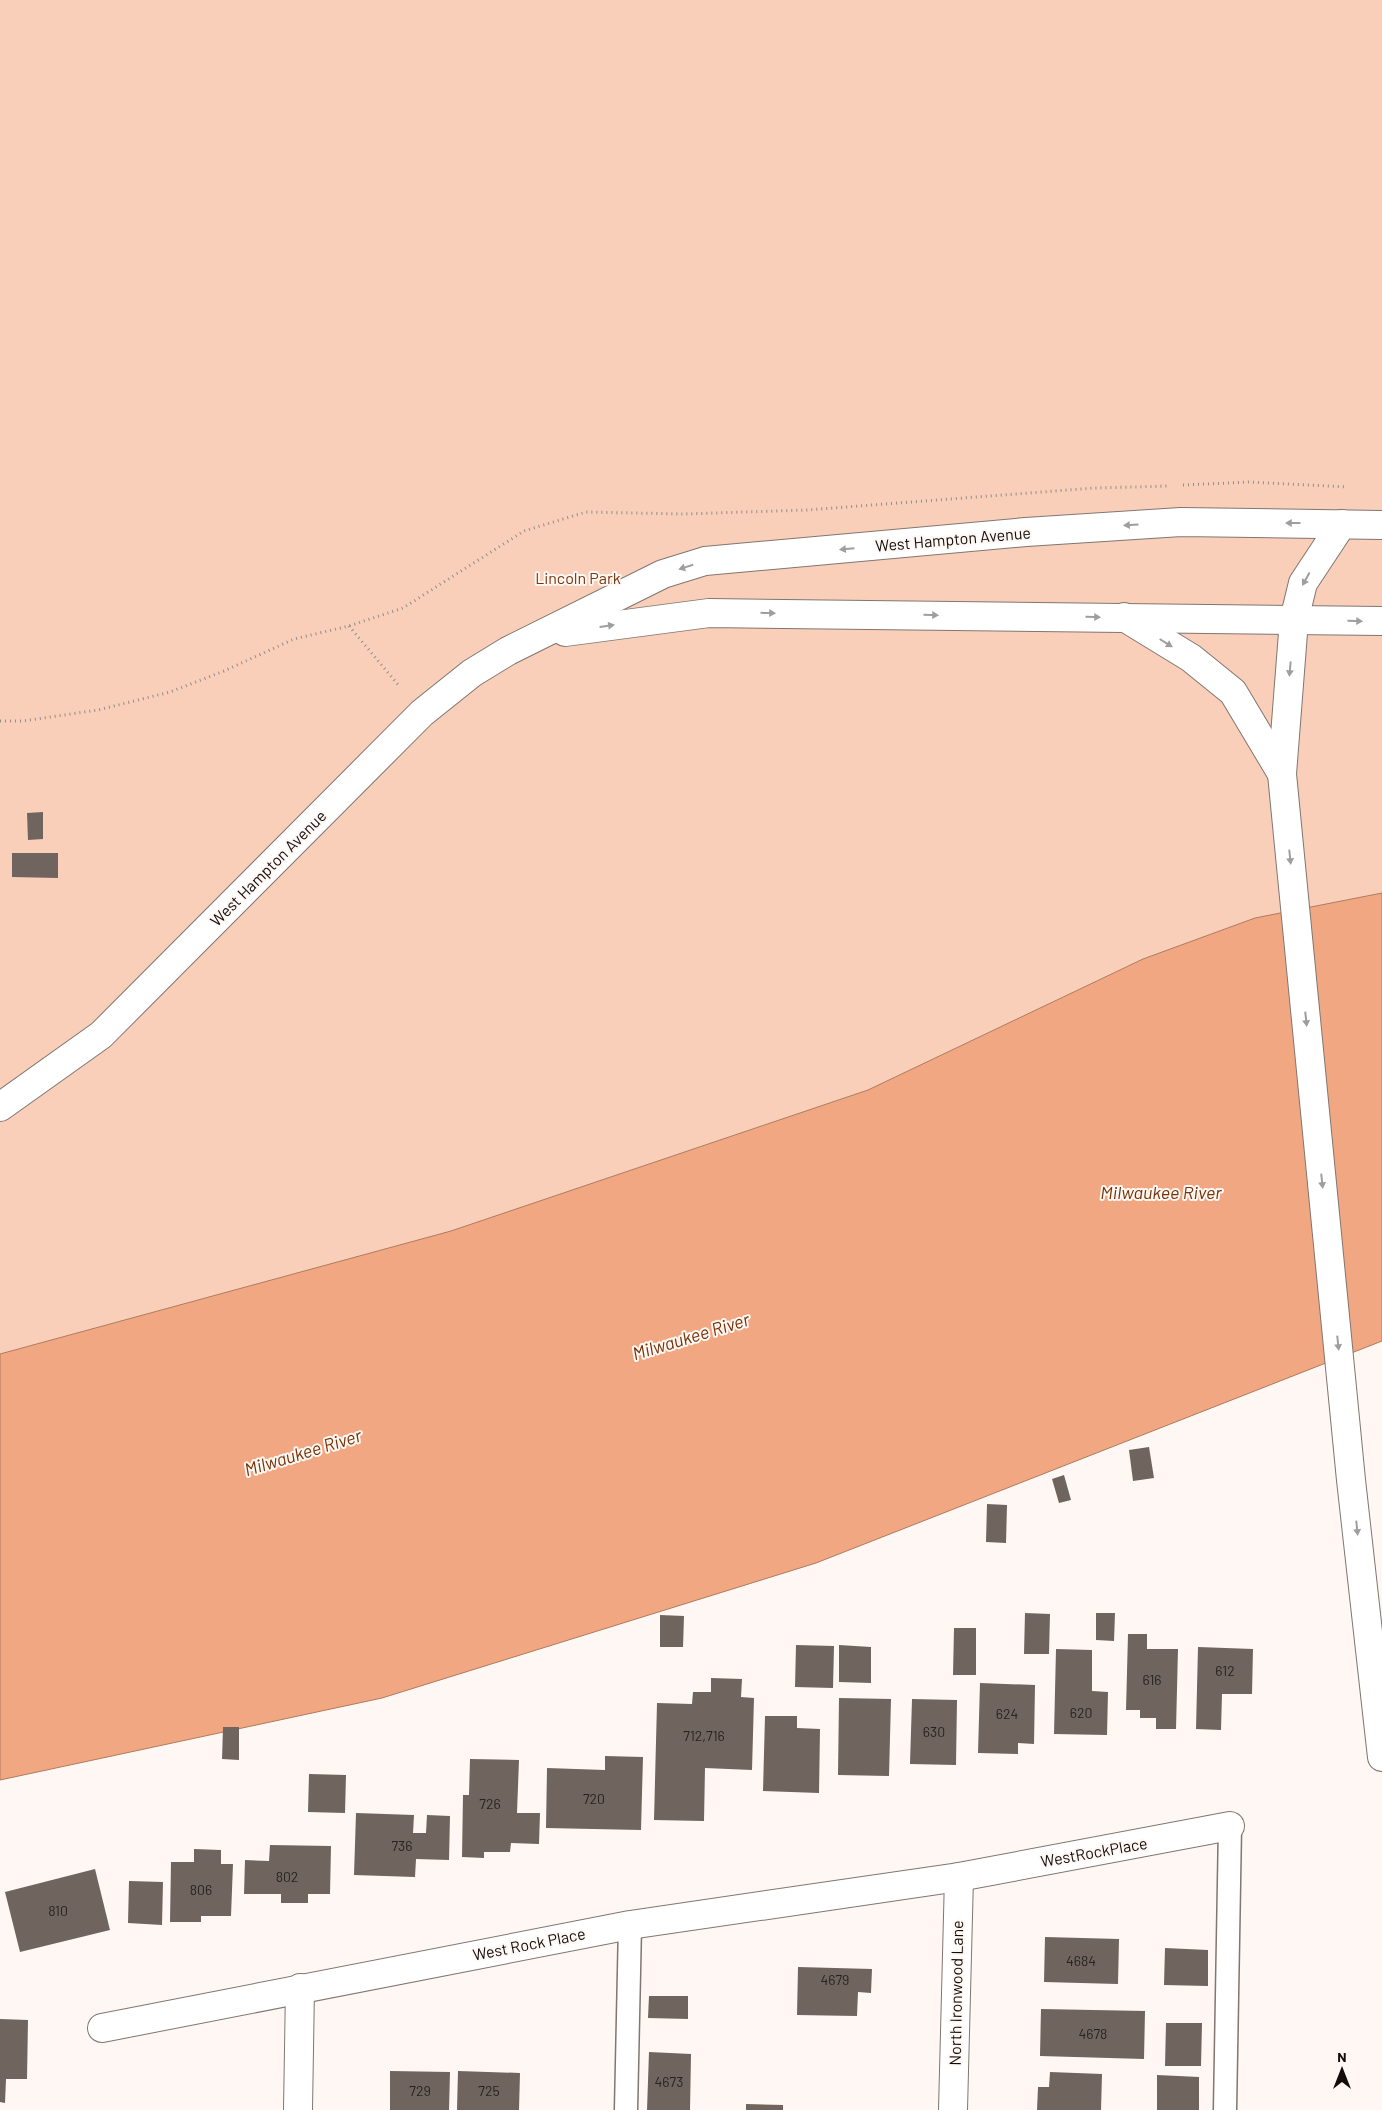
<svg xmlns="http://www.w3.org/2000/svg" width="1382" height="2110" font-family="Barlow,sans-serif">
	<rect width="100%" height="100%" fill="#fff7f3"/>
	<path fill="#f9cfb9" d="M0,0H1382V893L1255,918L1143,959L868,1090L451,1231L0,1354Z"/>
	<path fill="#f1a882" stroke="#ae7a5e" d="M1382,893V1341L816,1563L382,1698L0,1780V1354L451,1231L868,1090L1143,959L1255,918Z"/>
	<g fill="#6f645e">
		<path d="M43,812V839L28,840L27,813Z"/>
		<path d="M12,853H58V878L12,877Z"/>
		<path d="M1149,1447L1154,1478L1133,1481L1129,1450Z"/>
		<path d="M1064,1475L1071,1500L1059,1503L1052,1479Z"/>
		<path d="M987,1504L1007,1505L1006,1543L986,1542Z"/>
		<path d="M1025,1613L1050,1614L1049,1654H1024Z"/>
		<path d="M1096,1613H1115L1114,1641L1096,1640Z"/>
		<path d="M660,1615L684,1616L683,1647H660Z"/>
		<path d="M954,1628H976V1675H953Z"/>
		<path d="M1128,1634H1147V1649H1178L1176,1729H1156V1718H1140V1710H1126Z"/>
		<path d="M796,1645L834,1646L833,1688L795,1687Z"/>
		<path d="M839,1645L871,1647V1683L839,1682Z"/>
		<path d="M1198,1647L1253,1649L1252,1694H1222L1221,1730L1196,1729Z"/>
		<path d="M1056,1649L1092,1650V1691L1108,1692L1107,1735L1054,1734Z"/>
		<path d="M711,1678L742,1679L741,1697L754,1698L752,1770L705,1768L704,1821L654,1820L657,1703L692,1704L693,1692H711Z"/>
		<path d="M980,1683L1035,1685L1034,1744L1018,1743V1754L978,1753Z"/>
		<path d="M839,1698L891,1699L889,1776L838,1775Z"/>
		<path d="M912,1699L957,1700L956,1765L910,1764Z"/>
		<path d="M765,1716H797V1728L820,1729L819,1793L763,1791Z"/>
		<path d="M223,1727H239V1760L222,1759Z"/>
		<path d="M605,1756L643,1757L641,1830L546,1828L547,1768L605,1770Z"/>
		<path d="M470,1759L519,1760L517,1813H540L539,1844L511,1843L510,1852H484V1858L462,1857L463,1795H469Z"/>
		<path d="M309,1774L346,1775L345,1813L308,1812Z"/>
		<path d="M356,1813L414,1815L413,1833H426L427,1815L450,1816L449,1860L416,1859L415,1877L354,1875Z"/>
		<path d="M270,1845L331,1846L330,1894H308V1903H281V1894H244L245,1860L269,1861Z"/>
		<path d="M194,1849L221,1850V1864H233L231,1916H201V1922H170L171,1862H194Z"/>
		<path d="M95,1869L110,1930L20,1952L5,1892Z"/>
		<path d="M129,1881L163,1882L162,1925L128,1923Z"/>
		<path d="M1045,1937L1119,1939L1118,1984L1044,1982Z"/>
		<path d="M1165,1948L1208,1950V1986L1164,1985Z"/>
		<path d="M798,1967L872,1969L871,1993L858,1992L857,2016L797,2015Z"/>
		<path d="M649,1996H688V2019L648,2018Z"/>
		<path d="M1041,2009L1145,2011L1144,2059L1040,2056Z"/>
		<path d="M0,2019L28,2020L27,2079H6L5,2103L0,2102Z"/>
		<path d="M1166,2023H1202L1201,2066H1165Z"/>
		<path d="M649,2052L691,2054L690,2110H647Z"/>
		<path d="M390,2071L450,2072L449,2110H390Z"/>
		<path d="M458,2071L520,2073L519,2110H457Z"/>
		<path d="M1050,2072L1102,2074L1101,2110H1037L1038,2087H1049Z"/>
		<path d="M1157,2075L1199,2077V2110H1157Z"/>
		<path d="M746,2104L783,2105V2110H746Z"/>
	</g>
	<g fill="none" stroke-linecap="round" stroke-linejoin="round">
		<g stroke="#817670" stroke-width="25">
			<g id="service">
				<path d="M626,2110L630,1925"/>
				<path d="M1225,2110L1230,1826"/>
			</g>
		</g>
		<g stroke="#817670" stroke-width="30">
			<g id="minor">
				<path d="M102,2028L630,1925L959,1877L1230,1826"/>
				<path d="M298,2110L300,1988"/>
				<path d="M953,2110L959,1877"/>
			</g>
		</g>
		<g stroke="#817670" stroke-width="30">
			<g id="secondary">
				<path d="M565,632L709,613L1382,621"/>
				<path d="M0,1107L101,1035L422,713L472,673L508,651L663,574L705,561L1026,532L1181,522L1382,525"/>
			</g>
		</g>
		<g stroke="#817670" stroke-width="30">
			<g id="motorway">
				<path d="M1342,524L1303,583L1294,620L1282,774L1351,1480L1382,1757"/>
				<path d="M1124,617L1191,658L1233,692L1282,774"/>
			</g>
		</g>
		<g stroke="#938d8a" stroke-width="3" stroke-dasharray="1 4" stroke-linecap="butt">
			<path d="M1183,485L1250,482L1347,487"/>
			<path d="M349,626L400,687"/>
			<path d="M0,721H23L98,710L170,692L224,671L294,639L349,626L403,608L524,531L586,512L683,514L807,510L1094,488L1170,486"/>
		</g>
		<use href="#service" stroke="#fff" stroke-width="22"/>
		<use href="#minor" stroke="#fff" stroke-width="28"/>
		<use href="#secondary" stroke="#fff" stroke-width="28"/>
		<use href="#motorway" stroke="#fff" stroke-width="28"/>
	</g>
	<defs><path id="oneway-solid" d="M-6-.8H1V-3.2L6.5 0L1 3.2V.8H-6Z" transform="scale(1.25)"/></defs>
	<g fill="#a09e9d">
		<use href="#oneway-solid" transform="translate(1293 523) rotate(-180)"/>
		<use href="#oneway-solid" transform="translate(1131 525) rotate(176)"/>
		<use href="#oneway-solid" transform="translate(847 549) rotate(175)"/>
		<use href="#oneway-solid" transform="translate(686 567) rotate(163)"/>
		<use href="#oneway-solid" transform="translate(1306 579) rotate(119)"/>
		<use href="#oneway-solid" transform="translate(768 613) rotate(1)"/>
		<use href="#oneway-solid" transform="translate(931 615) rotate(1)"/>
		<use href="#oneway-solid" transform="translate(1093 617) rotate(1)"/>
		<use href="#oneway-solid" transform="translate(1355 621) rotate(1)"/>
		<use href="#oneway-solid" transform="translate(607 626) rotate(-8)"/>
		<use href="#oneway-solid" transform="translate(1166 643) rotate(32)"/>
		<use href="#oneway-solid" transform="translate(1290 669) rotate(95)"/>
		<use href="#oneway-solid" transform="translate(1290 857) rotate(84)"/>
		<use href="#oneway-solid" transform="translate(1306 1019) rotate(84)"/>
		<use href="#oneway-solid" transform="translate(1322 1181) rotate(84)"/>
		<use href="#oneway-solid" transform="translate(1338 1343) rotate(84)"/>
		<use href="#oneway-solid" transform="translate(1357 1528) rotate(84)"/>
	</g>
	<g text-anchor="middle" stroke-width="4" stroke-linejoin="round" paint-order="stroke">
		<g font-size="14" fill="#282320">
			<text x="1225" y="1676">612</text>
			<text x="1152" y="1685">616</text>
			<text x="1081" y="1718">620</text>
			<text x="1007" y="1719">624</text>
			<text x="934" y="1737">630</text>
			<text x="704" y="1741">712,716</text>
			<text x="594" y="1804">720</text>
			<text x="490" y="1809">726</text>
			<text x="402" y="1851">736</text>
			<text x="287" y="1882">802</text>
			<text x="201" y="1895">806</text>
			<text x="58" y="1916">810</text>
			<text x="1081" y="1966">4684</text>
			<text x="835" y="1985">4679</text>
			<text x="1093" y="2039">4678</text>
			<text x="669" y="2087">4673</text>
			<text x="420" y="2096">729</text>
			<text x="489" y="2096">725</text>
		</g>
		<g font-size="16" fill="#110d0b" stroke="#fff7f3">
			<text transform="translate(953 539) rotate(-5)" y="6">West Hampton Avenue</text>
			<text transform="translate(268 868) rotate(-45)" y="6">West Hampton Avenue</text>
			<text transform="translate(1094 1852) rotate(-10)" y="6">WestRockPlace</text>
			<text transform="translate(529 1944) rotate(-11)" y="6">West Rock Place</text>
			<text transform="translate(956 1993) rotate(-89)" y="6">North Ironwood Lane</text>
		</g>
		<g font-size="16" fill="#79370d" stroke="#fff7f3">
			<text x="578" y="584">Lincoln Park</text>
		</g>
		<g font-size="18" font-style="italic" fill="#743206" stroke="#fff7f3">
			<text x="1161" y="1199">Milwaukee River</text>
			<text transform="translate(691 1337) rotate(-17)" y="6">Milwaukee River</text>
			<text transform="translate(303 1453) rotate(-17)" y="6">Milwaukee River</text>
		</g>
	</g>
	<g transform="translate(1342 2070)" stroke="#fff7f3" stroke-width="4" paint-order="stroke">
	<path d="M0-4L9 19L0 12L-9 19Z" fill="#110d0b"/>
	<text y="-8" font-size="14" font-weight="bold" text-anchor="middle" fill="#110d0b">N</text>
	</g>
</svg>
